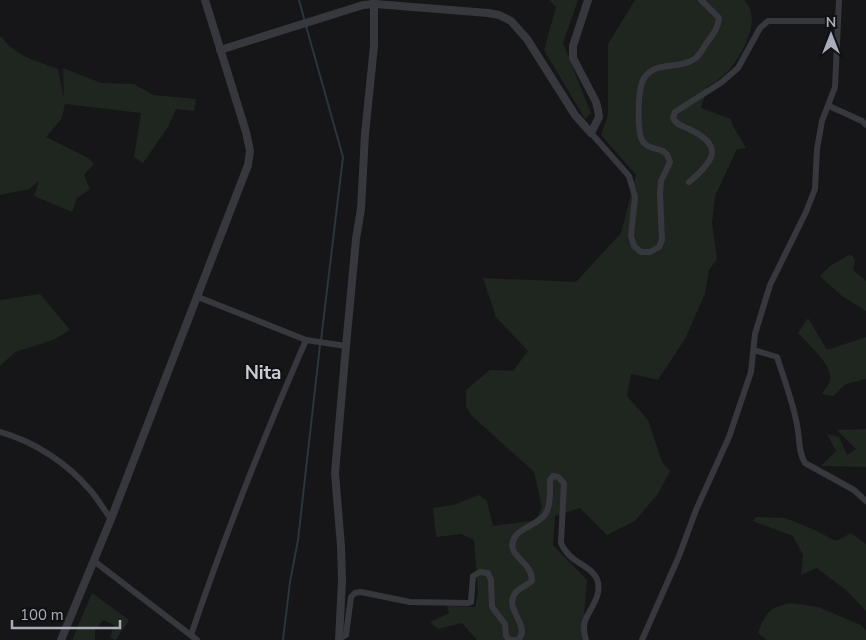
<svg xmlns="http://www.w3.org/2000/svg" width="866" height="640" font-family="'Nunito Sans',sans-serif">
	<rect width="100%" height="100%" fill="#161618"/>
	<g fill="#1e261f">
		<path d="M549,0H578L563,43L591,113L585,119L544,50L556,7Z"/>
		<path d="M635,0H744C763,18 743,54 729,70C723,77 715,82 707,87L701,108L731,119L732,124L746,148L737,149L715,196L712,223L717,259L709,270L705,294L685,339L658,380L631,374L627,396L648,420L662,462L670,471L658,494L635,521L607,535L580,508L555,516L553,545L587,580L582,640H477L462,623L438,629L430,622L449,613L447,606L475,607L478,593L474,540L461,534L436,537L433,508L453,505L479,495L487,501L493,526L536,520L542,507L534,472L471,415L466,406V390L490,370L513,371L528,351L496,317L483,278L576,282L621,233L636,175L601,135L608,115V44Z"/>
		<path d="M2,37C11,54 41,63 58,69L64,99L63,68L101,83L134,84L153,95L196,99L194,111L176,109L168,127L143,163L134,157L141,113L65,104L62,118L46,137L88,158L94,164L84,175L90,189L77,198L72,212L34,196L39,181L29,189L0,195V38Z"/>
		<path d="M849,255L853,256L855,261L853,270L866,281V311L842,296L820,276L830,266Z"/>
		<path d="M40,294L70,330L53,340L15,352L0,366V300Z"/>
		<path d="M808,318L827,350L866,337V379L846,384L833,396L822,394C824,390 829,385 830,381C834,366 807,343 798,333Z"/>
		<path d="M866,429V467L821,466L836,451L827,434L839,437L847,455L856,449L837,430Z"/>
		<path d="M756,517L785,518L815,530L836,541L851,533L866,544V611L847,591L817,568L801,575L803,555L793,536L753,521Z"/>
		<path d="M92,593L129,620L116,640L110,638L114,625L103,620L95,630V640H72Z"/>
		<path d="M791,603L818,607L861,625L866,630V640H767L758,633C764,614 771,606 791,603Z"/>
	</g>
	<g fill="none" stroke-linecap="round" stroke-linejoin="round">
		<g stroke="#2c353c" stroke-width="2">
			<path d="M299,0L305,22"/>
			<path d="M306,26L343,157L321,340"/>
			<path d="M283,640L290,582L298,540L320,345"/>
		</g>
		<g stroke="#37383d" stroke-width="6">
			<path d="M829,106L862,121L866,125"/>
			<path d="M591,133L629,176L635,197L631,236L634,246L641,252H650L659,247L662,240L660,194L661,181L670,162C665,144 654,153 644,143C636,135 638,91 643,80C653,61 675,69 691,61C699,58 703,48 708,41C714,33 718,28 719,18L701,0"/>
			<path d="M689,182C714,161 725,146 689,129C683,126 676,125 673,118L675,112L722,82L738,68L760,28L768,21H838"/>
			<path d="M198,297L306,340L346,346"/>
			<path d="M754,350L777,357C784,379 793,402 797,425C800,438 798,452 805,463L854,490L866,501"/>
			<path d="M0,432C35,442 67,463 90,490C98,499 104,510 111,519"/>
			<path d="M94,561L197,640"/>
			<path d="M191,635C225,535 264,436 306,340"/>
			<path d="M339,639L346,635L351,597L355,593L361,592L410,602L468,603L471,602L473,576L480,572L488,573L491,580L492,607L505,624L506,636L510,640"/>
			<path d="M513,640H518C532,626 502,608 516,592C520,588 527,585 532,581C532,561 508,557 513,541C516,528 541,525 547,511C551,502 550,489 550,480L553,476L558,477L564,483L561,543C569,563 591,565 597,579C603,595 590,608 585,621C583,627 584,633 586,640"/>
			<path d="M642,640L679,556L696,510L729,437L751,372L755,334L770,285L806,212L815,189L817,149L822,121L835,87L839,0"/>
		</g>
		<g stroke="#37383d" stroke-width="8">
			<path d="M220,50L363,5L375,4L488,13L499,15L511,21L527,39L575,115L591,133L599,117L598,110L596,102L573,58V46L588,0"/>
			<path d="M61,640L111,519L248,165L250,151L246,132L205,0"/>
			<path d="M339,640L342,581L341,546L335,473L346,346L356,239L361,209L365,134L374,46V0"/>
		</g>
	</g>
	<g text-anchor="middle" stroke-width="4" stroke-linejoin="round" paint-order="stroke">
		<g font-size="19" font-weight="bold" fill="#c9ccd4" stroke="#111113">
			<text x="263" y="379">Nita</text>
		</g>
	</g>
	<g transform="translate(831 35)" stroke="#111113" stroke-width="4" paint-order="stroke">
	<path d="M0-4L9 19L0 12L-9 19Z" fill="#a8adb8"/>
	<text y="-8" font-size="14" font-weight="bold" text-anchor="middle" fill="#a8adb8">N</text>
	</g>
	<path d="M12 620v8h108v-8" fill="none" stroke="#a8adb8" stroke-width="2.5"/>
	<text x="20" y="620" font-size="15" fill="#a8adb8" stroke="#111113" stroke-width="4" paint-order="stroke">100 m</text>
</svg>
